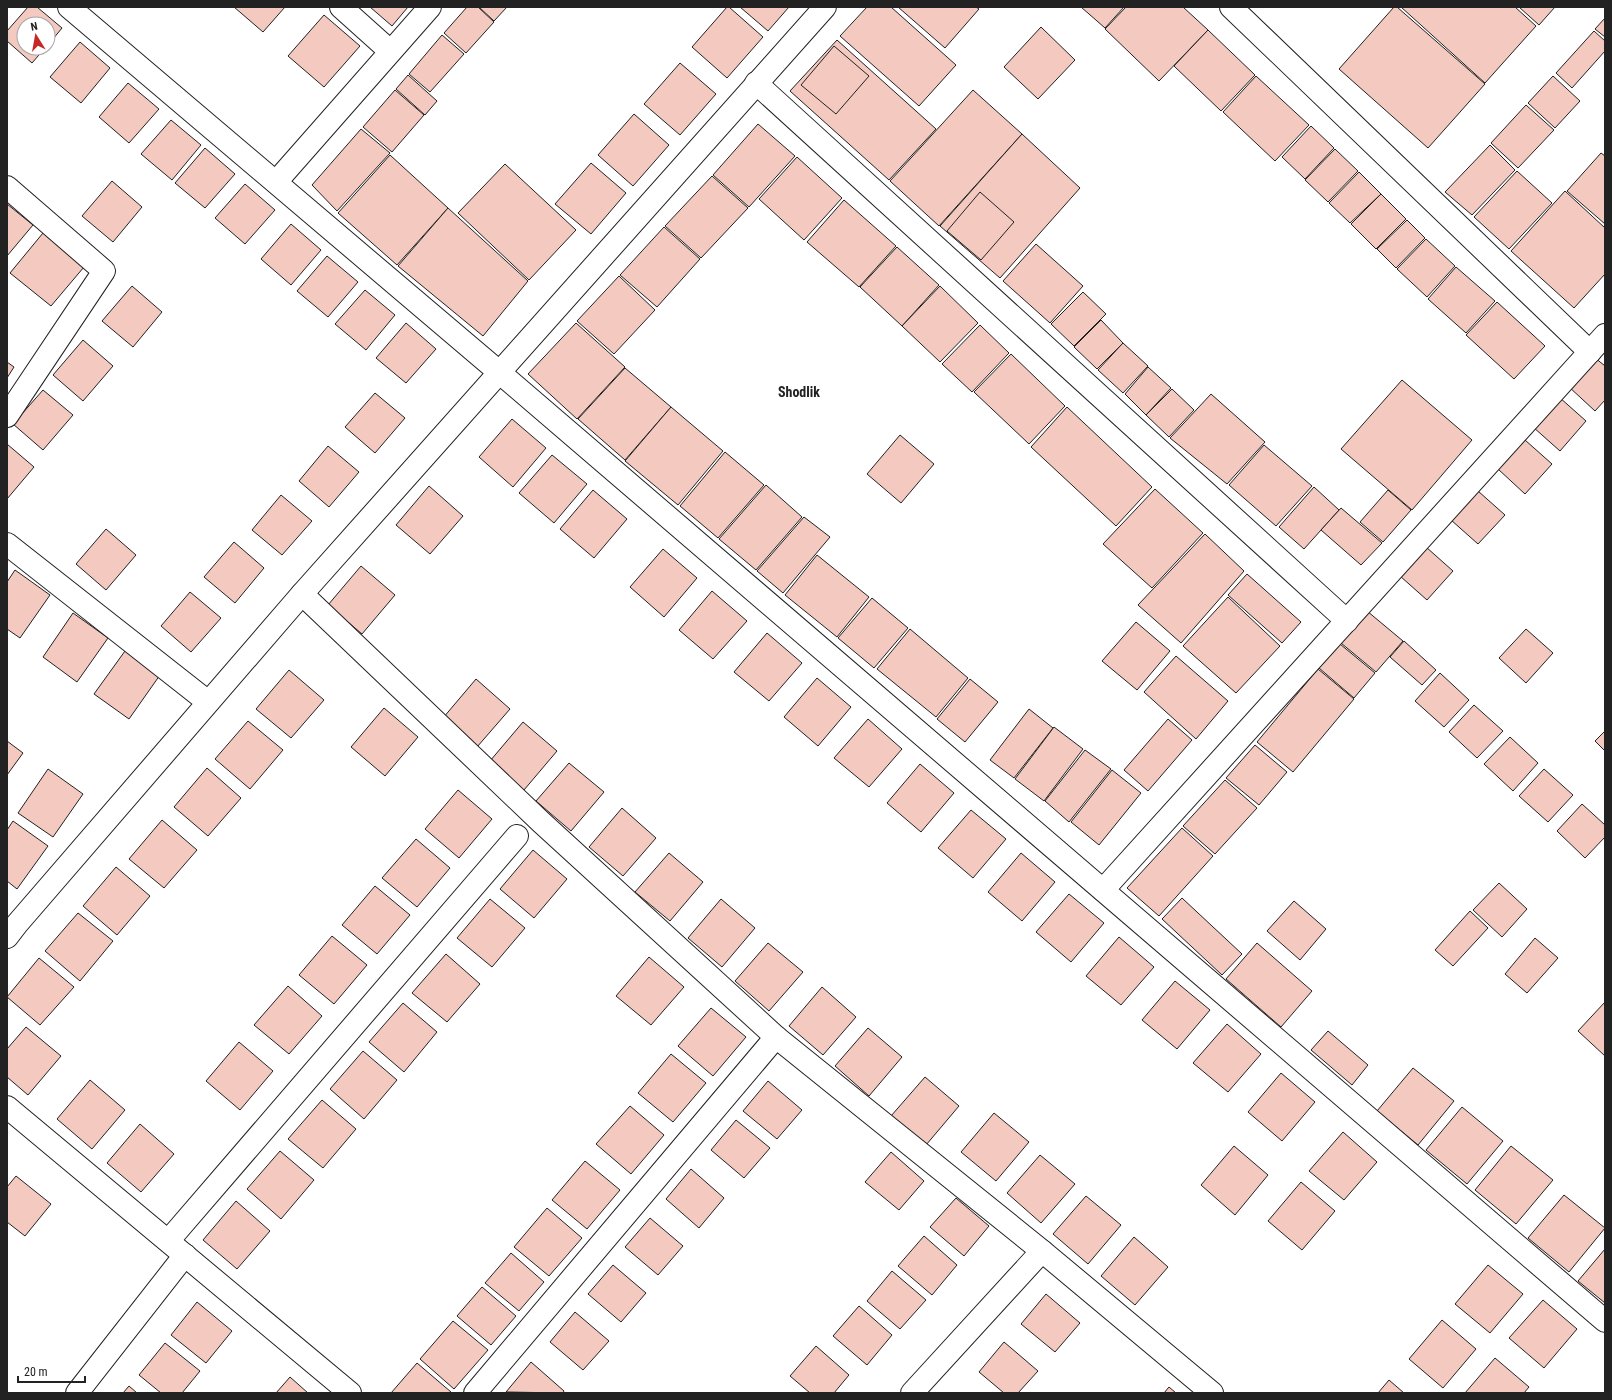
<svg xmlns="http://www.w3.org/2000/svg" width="1612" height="1400" font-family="'Roboto Condensed',sans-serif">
	<rect width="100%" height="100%" fill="#fff"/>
	<g fill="#f3c9c0" stroke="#222">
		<path d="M28,7H37L62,28L48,45V24H24V48H45L32,63L7,41V31Z"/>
		<path d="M234,7H285L263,32Z"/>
		<path d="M370,7H408L392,26Z"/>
		<path d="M467,7H478L494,22L466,53L444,33Z"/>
		<path d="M479,7H507L494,21Z"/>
		<path d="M727,7H729L763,37L727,78L692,47Z"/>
		<path d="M740,7H789L768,31Z"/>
		<path d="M867,7H891L956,65L919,106L840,36Z"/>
		<path d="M898,7H976L979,9L945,48Z"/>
		<path d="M1081,7H1124L1105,28Z"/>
		<path d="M1126,7H1183L1208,30L1159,81L1105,29Z"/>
		<path d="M1394,7H1397L1485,84L1428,148L1339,69Z"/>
		<path d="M1401,7H1515L1536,26L1485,83Z"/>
		<path d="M1519,7H1555L1539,25Z"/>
		<path d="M324,15L360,46L324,87L288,56Z"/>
		<path d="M1605,18V37L1595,29Z"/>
		<path d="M1041,27L1075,60L1038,99L1004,67Z"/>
		<path d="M1208,30L1255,75L1221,111L1174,66Z"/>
		<path d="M1594,31L1605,41V51L1572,88L1556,73Z"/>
		<path d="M442,35L464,54L430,92L409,74Z"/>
		<path d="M837,40L936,129L889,180L790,91Z"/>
		<path d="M80,42L110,68L81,103L50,77Z"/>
		<path d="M834,46L869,76L836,114L801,85Z"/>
		<path d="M680,63L716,94L680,135L644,104Z"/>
		<path d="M408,75L437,101L425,115L396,89Z"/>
		<path d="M1256,76L1309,125L1275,161L1223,112Z"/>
		<path d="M1553,76L1580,101L1555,128L1528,103Z"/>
		<path d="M128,83L159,109L129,143L99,117Z"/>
		<path d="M395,90L424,115L392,152L363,127Z"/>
		<path d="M973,90L1022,134L939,226L890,181Z"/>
		<path d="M1526,105L1554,130L1518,168L1491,143Z"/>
		<path d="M634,114L669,145L633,186L598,155Z"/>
		<path d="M171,120L201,145L172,180L141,154Z"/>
		<path d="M758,124L795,156L749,207L713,175Z"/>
		<path d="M1311,126L1334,148L1305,179L1282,157Z"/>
		<path d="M361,129L390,153L337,211L312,185Z"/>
		<path d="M1022,134L1080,188L1000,278L940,226Z"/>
		<path d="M1490,145L1515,170L1472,215L1445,192Z"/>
		<path d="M205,148L235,174L205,208L175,183Z"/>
		<path d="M1335,149L1358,171L1328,202L1305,180Z"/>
		<path d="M1601,153L1605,156V224L1567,191Z"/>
		<path d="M390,155L448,208L397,265L338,213Z"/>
		<path d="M797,157L842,198L804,240L759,199Z"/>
		<path d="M591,163L626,193L591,234L555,204Z"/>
		<path d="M505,164L576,230L529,280L458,213Z"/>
		<path d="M1517,171L1552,203L1509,249L1474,217Z"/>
		<path d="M1359,172L1381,194L1350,223L1329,203Z"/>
		<path d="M712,176L748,208L701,258L665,226Z"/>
		<path d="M112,181L142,207L113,242L82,216Z"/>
		<path d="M245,184L275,210L245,244L215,218Z"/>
		<path d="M1565,191L1605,228V274L1574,308L1511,251Z"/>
		<path d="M980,192L1014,222L981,260L947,231Z"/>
		<path d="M1381,194L1406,219L1376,249L1351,224Z"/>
		<path d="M844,200L896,246L859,287L807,242Z"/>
		<path d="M7,204L33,225L7,256Z"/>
		<path d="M448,208L528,281L483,336L398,266Z"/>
		<path d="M1407,220L1425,238L1396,268L1377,249Z"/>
		<path d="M291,224L321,250L291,285L261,259Z"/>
		<path d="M664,227L700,259L657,307L620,275Z"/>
		<path d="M43,233L84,267L51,306L10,273Z"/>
		<path d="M1426,239L1455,266L1427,297L1397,269Z"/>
		<path d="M1036,244L1083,286L1050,323L1003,281Z"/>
		<path d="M897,247L939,285L902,326L860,287Z"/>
		<path d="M327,256L358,282L328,317L297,291Z"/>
		<path d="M1456,267L1495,301L1466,333L1428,299Z"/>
		<path d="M619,276L655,310L614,354L577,321Z"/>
		<path d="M132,286L162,312L133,347L102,321Z"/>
		<path d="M940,286L978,323L940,362L902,326Z"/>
		<path d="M365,290L395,315L366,350L335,324Z"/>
		<path d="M1083,292L1106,314L1074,346L1051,324Z"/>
		<path d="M1497,302L1545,346L1514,379L1466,335Z"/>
		<path d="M1101,320L1123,343L1097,369L1074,347Z"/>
		<path d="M406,323L436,349L406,383L376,358Z"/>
		<path d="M576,323L625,367L577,419L528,374Z"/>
		<path d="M980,325L1009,353L972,392L942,364Z"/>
		<path d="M83,340L113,366L83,401L53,375Z"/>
		<path d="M1123,343L1148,366L1123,393L1098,370Z"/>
		<path d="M1011,354L1065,406L1029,444L974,392Z"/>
		<path d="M1594,357L1605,366V400L1595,411L1568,386Z"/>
		<path d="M7,362L14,367L7,378Z"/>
		<path d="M1148,367L1171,388L1146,415L1125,394Z"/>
		<path d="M625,368L671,407L625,460L578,419Z"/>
		<path d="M1402,380L1472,440L1412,510L1341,449Z"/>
		<path d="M1172,389L1194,410L1169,437L1146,415Z"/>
		<path d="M43,390L73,415L43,450L13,424Z"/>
		<path d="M375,393L405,418L375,453L345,427Z"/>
		<path d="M1211,394L1265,442L1227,484L1170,438Z"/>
		<path d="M1559,397L1586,421L1560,451L1533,427Z"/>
		<path d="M671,407L723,451L678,505L625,461Z"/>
		<path d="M1067,407L1152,487L1116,526L1031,447Z"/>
		<path d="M512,419L546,448L513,487L479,457Z"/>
		<path d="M900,435L934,464L901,503L867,474Z"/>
		<path d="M1525,440L1552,464L1525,494L1498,469Z"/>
		<path d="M7,444L34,467L7,499Z"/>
		<path d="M1264,445L1312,486L1276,526L1229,485Z"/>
		<path d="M328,446L359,472L329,507L299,481Z"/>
		<path d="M725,452L764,485L718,538L680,506Z"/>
		<path d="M552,455L587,484L554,523L519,493Z"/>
		<path d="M766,485L802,517L756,570L719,539Z"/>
		<path d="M429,486L463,516L430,554L396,525Z"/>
		<path d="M1314,487L1339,510L1304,549L1279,527Z"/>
		<path d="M1155,489L1203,533L1152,588L1103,544Z"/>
		<path d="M593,490L627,519L594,558L560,529Z"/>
		<path d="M1388,490L1411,510L1383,542L1360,522Z"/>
		<path d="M1478,491L1505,515L1478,544L1451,520Z"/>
		<path d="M281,495L312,521L282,555L252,530Z"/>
		<path d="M1341,508L1382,543L1361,565L1321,530Z"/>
		<path d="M804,517L830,537L783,593L757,571Z"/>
		<path d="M106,529L136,555L106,590L76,564Z"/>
		<path d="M1205,534L1244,571L1181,643L1138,605Z"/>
		<path d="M234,542L264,568L235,603L204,577Z"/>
		<path d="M1426,547L1453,571L1427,600L1400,576Z"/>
		<path d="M663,549L697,578L664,617L630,587Z"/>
		<path d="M817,555L869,597L837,637L785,595Z"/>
		<path d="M361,566L395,595L362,634L328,605Z"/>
		<path d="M15,570L50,595L20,638L7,629V582Z"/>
		<path d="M1247,574L1301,622L1282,643L1228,595Z"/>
		<path d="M712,591L747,621L713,659L679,630Z"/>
		<path d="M190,592L221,618L191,652L161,626Z"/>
		<path d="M1228,597L1280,646L1236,693L1183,646Z"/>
		<path d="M872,598L908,628L874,668L838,638Z"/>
		<path d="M1367,611L1403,641L1376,672L1341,643Z"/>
		<path d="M73,613L108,638L77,682L43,657Z"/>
		<path d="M1136,622L1170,651L1137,690L1102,661Z"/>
		<path d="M910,629L968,678L936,717L877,669Z"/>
		<path d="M1526,629L1553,653L1526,683L1499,658Z"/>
		<path d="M767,633L802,663L769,701L734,672Z"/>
		<path d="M1404,641L1436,670L1422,685L1390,657Z"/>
		<path d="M1340,644L1375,673L1354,698L1319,668Z"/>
		<path d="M125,651L160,675L129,719L94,694Z"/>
		<path d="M1176,656L1228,701L1196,739L1144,692Z"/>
		<path d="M1318,669L1354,699L1293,772L1257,742Z"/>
		<path d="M289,670L324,700L291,738L256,709Z"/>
		<path d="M1440,673L1469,700L1444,727L1415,701Z"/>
		<path d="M817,678L851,707L818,746L784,717Z"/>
		<path d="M476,679L510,709L477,747L443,718Z"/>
		<path d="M970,679L998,702L965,742L937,719Z"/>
		<path d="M1474,705L1503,731L1477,758L1449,732Z"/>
		<path d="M384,708L418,737L385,776L351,747Z"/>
		<path d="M1029,709L1053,728L1014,778L990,760Z"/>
		<path d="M868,719L902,749L869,787L834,758Z"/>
		<path d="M1168,719L1192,740L1148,791L1124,770Z"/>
		<path d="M248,721L283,750L250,789L215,759Z"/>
		<path d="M523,722L557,751L524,790L490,761Z"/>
		<path d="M1054,727L1083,749L1044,801L1015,779Z"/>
		<path d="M1605,731V751L1595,741Z"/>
		<path d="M1510,737L1538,763L1513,791L1484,764Z"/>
		<path d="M7,741L23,753L7,775Z"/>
		<path d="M1255,745L1287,772L1259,805L1226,778Z"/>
		<path d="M1085,750L1111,769L1069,822L1045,801Z"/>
		<path d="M569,763L604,792L571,831L536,801Z"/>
		<path d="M920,764L954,793L921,832L887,803Z"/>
		<path d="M207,768L241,798L208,836L174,807Z"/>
		<path d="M48,769L83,794L53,837L18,813Z"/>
		<path d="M1544,769L1573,795L1548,822L1519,796Z"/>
		<path d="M1112,770L1141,793L1099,845L1071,822Z"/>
		<path d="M1225,780L1257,808L1215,854L1183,826Z"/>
		<path d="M458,790L492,819L459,858L425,829Z"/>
		<path d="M1582,804L1605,825V837L1585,858L1557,831Z"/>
		<path d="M622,808L656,838L623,876L589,847Z"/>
		<path d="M971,810L1006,839L973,878L938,848Z"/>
		<path d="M162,820L197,850L164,888L129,859Z"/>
		<path d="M13,821L48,846L17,889L7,881V830Z"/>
		<path d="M1182,828L1213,856L1159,916L1127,888Z"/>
		<path d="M416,839L450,868L417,907L382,878Z"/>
		<path d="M533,850L567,879L534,918L500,889Z"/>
		<path d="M669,853L703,882L670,921L635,892Z"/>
		<path d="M1021,853L1055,882L1022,921L988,892Z"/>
		<path d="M116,867L150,896L117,935L83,906Z"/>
		<path d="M1499,883L1527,909L1502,937L1473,910Z"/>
		<path d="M375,886L410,915L377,954L342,925Z"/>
		<path d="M1069,894L1104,923L1071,962L1036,932Z"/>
		<path d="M1182,898L1242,954L1222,975L1162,919Z"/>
		<path d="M490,899L525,928L492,967L457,938Z"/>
		<path d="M721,899L755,928L722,967L688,938Z"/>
		<path d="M1294,901L1326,929L1300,960L1267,931Z"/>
		<path d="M1470,911L1488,928L1453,966L1435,950Z"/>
		<path d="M78,913L113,941L80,981L45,951Z"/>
		<path d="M332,936L367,965L334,1004L299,975Z"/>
		<path d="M1119,937L1154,967L1121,1005L1086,976Z"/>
		<path d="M1535,938L1558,958L1527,993L1505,974Z"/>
		<path d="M768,943L803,972L769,1011L735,981Z"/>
		<path d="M1257,943L1312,991L1281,1027L1226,979Z"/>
		<path d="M446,954L480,984L447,1022L412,993Z"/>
		<path d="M649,957L684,987L651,1025L616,996Z"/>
		<path d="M39,958L74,987L40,1025L7,997Z"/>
		<path d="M1175,981L1210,1010L1177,1049L1142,1020Z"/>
		<path d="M288,986L322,1016L289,1054L254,1025Z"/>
		<path d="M822,987L856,1017L823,1055L789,1026Z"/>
		<path d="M1605,1002V1056L1578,1031Z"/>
		<path d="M403,1003L437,1032L404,1072L369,1042Z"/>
		<path d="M711,1008L746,1037L713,1076L678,1046Z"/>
		<path d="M1227,1024L1261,1054L1228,1092L1193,1063Z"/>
		<path d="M26,1027L61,1056L28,1095L7,1077V1049Z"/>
		<path d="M868,1028L902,1057L869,1096L835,1066Z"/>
		<path d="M1328,1031L1368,1065L1352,1085L1311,1050Z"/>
		<path d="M239,1042L273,1071L240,1110L206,1081Z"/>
		<path d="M363,1051L397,1080L364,1119L330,1089Z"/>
		<path d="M671,1054L706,1083L673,1122L638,1093Z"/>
		<path d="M1413,1068L1454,1101L1418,1145L1377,1111Z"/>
		<path d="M1281,1073L1315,1102L1282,1141L1248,1112Z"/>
		<path d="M925,1077L959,1106L926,1145L891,1116Z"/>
		<path d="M90,1080L125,1110L92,1149L57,1119Z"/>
		<path d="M768,1081L802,1110L777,1139L743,1111Z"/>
		<path d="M322,1100L356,1129L323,1168L288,1139Z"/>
		<path d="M630,1106L664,1135L631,1174L596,1144Z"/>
		<path d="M1462,1107L1503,1141L1467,1184L1426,1150Z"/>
		<path d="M994,1113L1029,1142L996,1181L961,1152Z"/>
		<path d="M736,1120L770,1148L744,1178L711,1150Z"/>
		<path d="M140,1124L174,1154L141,1192L107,1163Z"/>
		<path d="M1343,1132L1377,1162L1344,1200L1309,1171Z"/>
		<path d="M1234,1146L1268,1175L1235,1215L1201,1185Z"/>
		<path d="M1511,1146L1553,1180L1516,1224L1475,1190Z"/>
		<path d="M280,1151L314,1180L281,1219L247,1189Z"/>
		<path d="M891,1152L924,1181L899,1210L865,1182Z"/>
		<path d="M1040,1155L1075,1184L1041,1223L1007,1193Z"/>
		<path d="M585,1161L620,1190L587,1229L552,1200Z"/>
		<path d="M691,1169L724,1198L699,1228L666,1199Z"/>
		<path d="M16,1176L51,1204L25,1236L7,1222V1187Z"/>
		<path d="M1301,1182L1335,1211L1302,1250L1268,1221Z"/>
		<path d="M1564,1195L1605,1228L1569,1272L1528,1238Z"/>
		<path d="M1086,1196L1121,1225L1088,1264L1053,1234Z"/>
		<path d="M956,1198L989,1226L964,1256L930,1227Z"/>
		<path d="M236,1201L270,1231L237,1269L203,1240Z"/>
		<path d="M547,1208L582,1238L549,1276L514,1247Z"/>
		<path d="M650,1218L683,1246L658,1275L625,1247Z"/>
		<path d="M924,1236L957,1265L932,1295L898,1266Z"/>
		<path d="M1134,1237L1168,1267L1135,1305L1101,1276Z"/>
		<path d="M1605,1249V1303L1578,1281Z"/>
		<path d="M511,1253L544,1282L519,1311L485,1283Z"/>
		<path d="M613,1265L646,1293L621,1322L588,1294Z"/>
		<path d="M1488,1265L1523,1294L1490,1333L1455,1304Z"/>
		<path d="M892,1271L926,1300L900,1329L867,1301Z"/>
		<path d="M482,1287L516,1316L491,1345L457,1316Z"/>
		<path d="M1046,1294L1080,1323L1055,1352L1021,1324Z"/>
		<path d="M1543,1300L1577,1329L1544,1368L1509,1338Z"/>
		<path d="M197,1302L232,1331L206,1363L171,1335Z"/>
		<path d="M859,1306L892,1335L867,1365L833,1336Z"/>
		<path d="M575,1312L609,1341L583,1370L550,1342Z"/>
		<path d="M1442,1320L1476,1349L1443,1388L1409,1359Z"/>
		<path d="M453,1321L488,1350L454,1389L420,1359Z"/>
		<path d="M1004,1342L1038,1371L1018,1393H1004L979,1372Z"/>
		<path d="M165,1343L200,1371L182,1393H161L139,1375Z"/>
		<path d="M816,1346L849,1375L834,1393H810L790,1376Z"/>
		<path d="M1495,1358L1529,1387L1524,1393H1465Z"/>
		<path d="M531,1362L564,1391L563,1393L506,1392Z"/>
		<path d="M417,1363L451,1392V1393H391Z"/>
		<path d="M290,1377L308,1393H276Z"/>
		<path d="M1389,1380L1404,1393H1378Z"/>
		<path d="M129,1386L137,1393H123Z"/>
		<path d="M1169,1387L1176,1393H1164Z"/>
	</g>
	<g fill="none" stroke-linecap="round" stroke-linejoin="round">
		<g stroke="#222" stroke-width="24">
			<g id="minor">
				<path d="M69,7L499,372L1605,1321"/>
				<path d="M341,7L390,51"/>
				<path d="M1231,7L1590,352"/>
				<path d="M756,83L1347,621"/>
				<path d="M276,182L430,7"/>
				<path d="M7,187L104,271L7,416"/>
				<path d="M7,544L208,702"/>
				<path d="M302,594L541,822L776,1037L1042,1251L1212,1393"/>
				<path d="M1103,890L1605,335"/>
				<path d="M7,1107L350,1393"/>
				<path d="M169,1240L517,836"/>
				<path d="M77,1393L185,1255"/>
				<path d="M475,1393L776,1037"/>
				<path d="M912,1393L1042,1251"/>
			</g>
		</g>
		<g stroke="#222" stroke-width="24">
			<path id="major" d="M7,937L17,924L302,594L825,7"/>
		</g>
		<use href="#minor" stroke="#fff" stroke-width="22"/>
		<use href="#major" stroke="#fff" stroke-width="22"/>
	</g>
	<g text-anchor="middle" stroke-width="3" stroke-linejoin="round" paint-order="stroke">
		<g font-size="14" font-weight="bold" fill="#222" stroke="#fff">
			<text x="799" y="397">Shodlik</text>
		</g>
	</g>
	<rect width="1612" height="1400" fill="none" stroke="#222222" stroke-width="16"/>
	<g transform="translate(36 36) rotate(349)"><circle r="19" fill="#ffffff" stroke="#a7a7a7"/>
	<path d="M0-3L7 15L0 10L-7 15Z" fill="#c62828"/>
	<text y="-6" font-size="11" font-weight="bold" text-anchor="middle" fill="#222222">N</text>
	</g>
	<path d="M18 1376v6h67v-6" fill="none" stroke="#222222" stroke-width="2"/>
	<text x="24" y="1376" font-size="12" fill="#222222" stroke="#ffffff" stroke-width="3" paint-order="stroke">20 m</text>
</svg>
